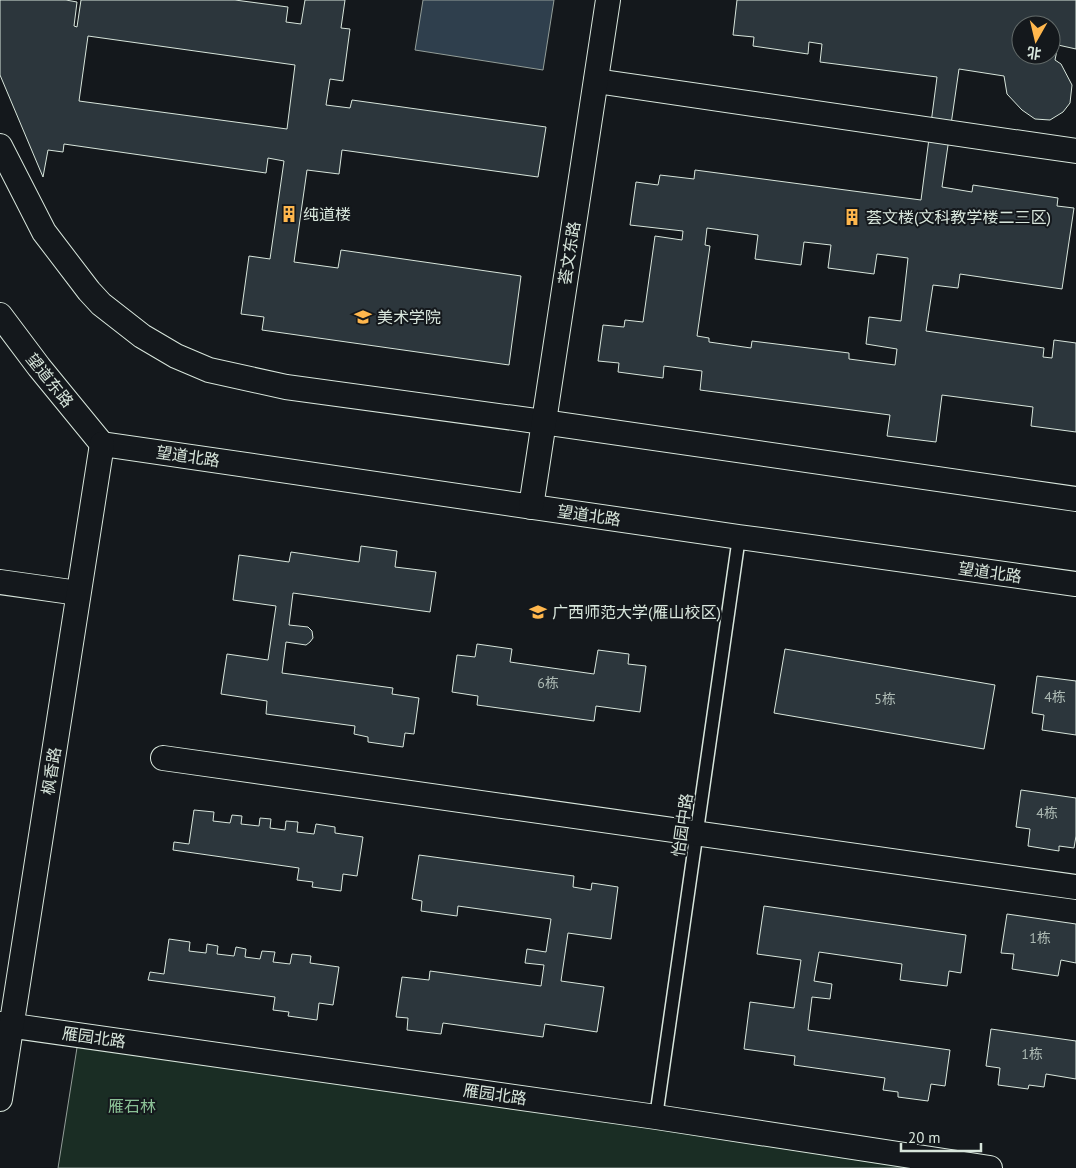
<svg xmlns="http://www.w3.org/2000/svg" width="1076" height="1168" font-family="'PT Sans','Noto Sans SC',sans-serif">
	<rect width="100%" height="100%" fill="#14181c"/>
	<path fill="#1a2d24" stroke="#939e99" d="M79,1035L990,1168H58Z"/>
	<path fill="#2f3f4d" stroke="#939e99" d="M423,0H554L543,70L415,50Z"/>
	<g fill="#2c363c" stroke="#d8e6dc" fill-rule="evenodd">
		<path d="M0,0H66L77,2L74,26L77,27L81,0H235L288,7L286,22L301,24L305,0H345L341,28L350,29L343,81L330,79L326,105L350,108L352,100L546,127L538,177L342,150L339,174L307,170L294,262L338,268L341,250L521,276L509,365L262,330L264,317L241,314L249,256L270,259L284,161L268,158L266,173L64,144L63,152L48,150L43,177L0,75ZM88,36L295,65L287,129L79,101Z"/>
		<path d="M737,0H1076V49L1058,45L1055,60L1061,64L1072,85L1070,103L1063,112L1050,120L1035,119L1022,110L1007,94L1004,76L959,69L942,187L972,192L973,185L1058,198L1057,206L1074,208L1062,289L960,274L958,288L933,285L926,331L1044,348L1043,357L1052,358L1054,340L1076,343V432L1031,426L1033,407L942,395L936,442L887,436L890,415L700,390L702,371L664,366L663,378L618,372L619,363L598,361L603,325L624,327L625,320L643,322L655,236L682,240L683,231L630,225L636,182L658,185L660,175L694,179L695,170L921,200L937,77L820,62L822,44L809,42L808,54L753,46L754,37L733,35ZM1021,25H1051V55H1021ZM707,228L758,235L755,259L801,265L804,242L831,245L828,268L874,274L877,254L908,258L901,321L869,317L866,344L897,349L895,365L849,359V353L752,341L751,348L709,342V338L697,336L710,246L705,245Z"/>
		<path d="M361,546L397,551L395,567L436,572L430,612L293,593L289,625L308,627L312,631L313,638L310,642L306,645L286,642L282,673L393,688L392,694L419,698L414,734L405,733L403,747L368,742V737L354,734L355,726L266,714L267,701L221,694L227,654L268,660L276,606L233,600L239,555L289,562L291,552L359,562Z"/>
		<path d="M477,644L512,649L510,662L594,674L598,650L629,654L628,664L646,666L640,712L596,706L594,721L477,705L478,696L452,692L457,655L475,657Z"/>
		<path d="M785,649L995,685L984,749L774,713Z"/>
		<path d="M1037,676L1076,681V735L1042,730L1044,715L1032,713Z"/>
		<path d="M1021,790L1076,798V836L1074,848L1059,846V851L1028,846L1030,829L1016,827Z"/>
		<path d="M194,810L214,812L213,821L230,823L232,815L242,816L241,824L259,826L260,818L271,819L270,828L285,830L286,821L298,822L297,832L314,834L316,824L335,827V833L363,837L357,876L343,874L341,891L312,887L313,882L297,880L299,868L173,850L174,842L189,844Z"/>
		<path d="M419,855L574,876L573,887L591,890L592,883L618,887L611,939L568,933L561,981L604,987L597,1032L545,1024L543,1037L443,1023L441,1034L407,1030L408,1018L396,1017L402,977L429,980L430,971L541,986L544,965L525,963L527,949L546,952L551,919L458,906L457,916L421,911L422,901L412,899Z"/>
		<path d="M764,906L966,935L961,973L949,971L947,986L900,980L902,964L819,952L814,981L832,984L830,999L812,997L808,1030L950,1050L945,1086L931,1084L928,1101L898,1097V1092L883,1090L885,1078L794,1065L795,1056L744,1049L750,1002L794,1008L801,960L757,954Z"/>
		<path d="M1007,914L1076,924V963L1061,960L1058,976L1012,969L1014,954L1001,953Z"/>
		<path d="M169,939L190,942L189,951L206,953L207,944L218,946L217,954L234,956L236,947L246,949L245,957L260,959L262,951L275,952L273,962L290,964L292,954L311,956L310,963L339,967L333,1005L319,1003L317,1020L288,1016L289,1012L273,1010L275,997L148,980L150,972L164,974Z"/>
		<path d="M991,1029L1076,1041V1079L1046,1074L1044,1087L1029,1085L1028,1089L998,1085L1000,1068L986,1066Z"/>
	</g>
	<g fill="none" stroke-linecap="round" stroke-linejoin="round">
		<g stroke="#d8e6dc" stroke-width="15">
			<path id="service" d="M656,1117L739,537"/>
		</g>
		<g stroke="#d8e6dc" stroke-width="26">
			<g id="minor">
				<path d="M596,81L1076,151"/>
				<path d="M0,146L44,232L89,291L101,304L142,336L176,356L209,370L286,387L543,422L1076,499"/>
				<path d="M0,315L39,367L102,444"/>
				<path d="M102,444L739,537L1076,584"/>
				<path d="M531,507L608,0"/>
				<path d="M0,582L78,593"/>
				<path d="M163,758L1076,887"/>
				<path d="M0,1024L656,1117L990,1168"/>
				<path d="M0,1099L102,444"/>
			</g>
		</g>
		<use href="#service" stroke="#14181c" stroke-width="12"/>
		<use href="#minor" stroke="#14181c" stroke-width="24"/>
	</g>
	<defs>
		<g id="building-bare" transform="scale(1.35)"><path d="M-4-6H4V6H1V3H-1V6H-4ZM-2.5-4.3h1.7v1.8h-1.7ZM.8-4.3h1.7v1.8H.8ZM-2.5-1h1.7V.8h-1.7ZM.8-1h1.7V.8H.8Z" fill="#ffb74d" stroke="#14181c" stroke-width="2.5" paint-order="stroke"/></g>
		<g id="university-bare" transform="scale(1.35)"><path d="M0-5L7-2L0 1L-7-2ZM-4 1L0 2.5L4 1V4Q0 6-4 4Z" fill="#ffb74d" stroke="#14181c" stroke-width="2.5" paint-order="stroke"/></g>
	</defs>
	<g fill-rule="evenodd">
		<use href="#building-bare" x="289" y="214"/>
		<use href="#building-bare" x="852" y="217"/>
		<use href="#university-bare" x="363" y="317"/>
		<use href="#university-bare" x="538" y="612"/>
	</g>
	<g text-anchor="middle" stroke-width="4" stroke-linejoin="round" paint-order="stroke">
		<g font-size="14" fill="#adbab4">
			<text x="548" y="688">6栋</text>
			<text x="1055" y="702">4栋</text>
			<text x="885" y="704">5栋</text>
			<text x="1047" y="818">4栋</text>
			<text x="1040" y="943">1栋</text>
			<text x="1032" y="1059">1栋</text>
		</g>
		<g font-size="16" fill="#d8e6dc" stroke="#14181c" text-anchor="start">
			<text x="303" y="220">纯道楼</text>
			<text x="866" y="223">荟文楼(文科教学楼二三区)</text>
			<text x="377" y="323">美术学院</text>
			<text x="552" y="618">广西师范大学(雁山校区)</text>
		</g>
		<g font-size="16" fill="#d8e6dc" stroke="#14181c">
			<text transform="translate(569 253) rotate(-81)" y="6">荟文东路</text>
			<text transform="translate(50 380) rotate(51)" y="6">望道东路</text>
			<text transform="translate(188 456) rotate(8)" y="6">望道北路</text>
			<text transform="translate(589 515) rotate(8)" y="6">望道北路</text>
			<text transform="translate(990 572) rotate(8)" y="6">望道北路</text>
			<text transform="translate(51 771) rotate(-81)" y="6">枫香路</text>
			<text transform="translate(682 825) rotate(-82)" y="6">怡园中路</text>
			<text transform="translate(94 1037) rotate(8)" y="6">雁园北路</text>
			<text transform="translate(495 1094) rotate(8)" y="6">雁园北路</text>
		</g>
		<g font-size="16" fill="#8ac095" stroke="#14181c">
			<text x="132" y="1112">雁石林</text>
		</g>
	</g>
	<g transform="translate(1036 40) rotate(188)"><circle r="24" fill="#14181c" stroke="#626a69"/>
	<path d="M0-4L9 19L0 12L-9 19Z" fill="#ffb74d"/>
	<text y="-8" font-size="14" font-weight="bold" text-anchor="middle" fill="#d8e6dc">北</text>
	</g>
	<path d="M901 1143v8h80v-8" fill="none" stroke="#d8e6dc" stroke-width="2.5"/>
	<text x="908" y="1143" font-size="15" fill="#d8e6dc" stroke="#14181c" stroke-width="4" paint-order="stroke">20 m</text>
</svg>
